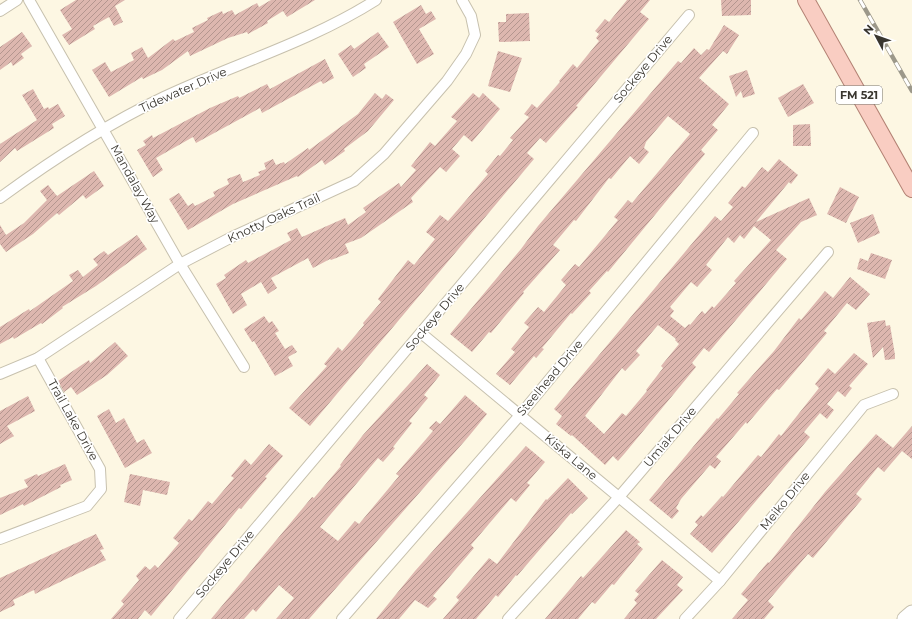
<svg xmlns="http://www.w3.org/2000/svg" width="912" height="619" font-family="Montserrat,sans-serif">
	<defs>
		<pattern id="building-hatch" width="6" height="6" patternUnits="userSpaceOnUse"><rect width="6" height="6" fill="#ddb7af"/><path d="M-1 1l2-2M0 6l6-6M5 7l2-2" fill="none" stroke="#b4968f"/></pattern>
	</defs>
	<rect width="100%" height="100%" fill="#fdf7e3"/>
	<g fill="url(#building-hatch)" fill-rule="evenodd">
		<path d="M76,0H125L115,6L123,22L114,26L109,17L93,26L95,29L69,45L62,35L72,29L60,10Z"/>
		<path d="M271,0H315L287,17L283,11L267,21L268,23L248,34L247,32L228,38L190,56L188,51L162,70L143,79L142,77L109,97L92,70L105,62L111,72L134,60L131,53L142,47L148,58L173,39L175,41L194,32L192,28L208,20L207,18L222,11L223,14L232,10L235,15L257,3L259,7Z"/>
		<path d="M627,0H650L640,12L649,19L576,106L578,107L546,143L540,138L527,153L534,159L310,426L289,408L327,366L324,364L338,347L342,351L364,325L363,323L381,302L378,299L408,260L414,265L435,239L426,232L440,215L448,221L467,199L488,174L485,171L498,155L500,156L513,140L510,138L529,117L524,114L532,104L537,108L560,82L559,81L573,64L577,68L599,41L596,38L599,34L595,31L605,19L609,22Z"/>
		<path d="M721,0H751V15L722,16Z"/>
		<path d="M421,5L426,14L431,11L436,19L419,29L434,54L417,64L393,22Z"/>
		<path d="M529,13L530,41L499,42L498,22H506V14Z"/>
		<path d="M724,25L739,35L727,54L723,51L699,78L729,104L712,125L718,130L701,150L705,154L608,272L607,271L589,291L591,293L572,314L571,313L542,348L544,349L536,358L534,356L510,385L496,374L515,352L511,349L529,327L524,323L538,307L544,312L566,285L561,280L575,264L579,267L618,220L614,217L628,200L632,203L690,134L668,116L646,142L644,148L649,152L639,164L630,156L611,179L609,178L576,221L574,220L553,245L560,250L523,292L524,293L491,333L489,332L472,352L450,334L521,249L538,226L678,61L681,63L694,48L701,55L707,49L709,50Z"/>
		<path d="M22,32L32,46L21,54L24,58L13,66L11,62L0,70V47Z"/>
		<path d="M378,32L389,47L364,64L366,68L353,77L338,54L351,45L354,49Z"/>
		<path d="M498,51L522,58L510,92L488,86Z"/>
		<path d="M325,59L334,78L323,84L321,81L262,113L260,108L196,143L193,137L156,158L163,170L153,177L137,150L146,145L143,141L152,135L153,138L210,108L238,96L239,98L267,84L270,89Z"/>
		<path d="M747,70L755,94L743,98L741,91L736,97L729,76Z"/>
		<path d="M803,84L814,103L788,117L778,98Z"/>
		<path d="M33,89L44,109L48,107L49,109L58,104L65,116L52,124L54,128L17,151L15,148L0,162V144L37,120L22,95Z"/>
		<path d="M375,93L382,99L386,94L394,100L368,131L344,149L345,151L325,165L322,160L298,177L297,176L233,204L188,230L169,199L179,193L188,206L193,203L195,206L215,196L213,192L229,184L227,179L240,174L243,182L260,175L258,172L266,169L264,163L273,159L276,165L284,162L285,164L308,148L309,150L358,114Z"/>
		<path d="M473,93L479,98L483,93L500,109L472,142L464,135L452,149L460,156L446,172L440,167L411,198L413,202L361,238L345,244L349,253L331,260L330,259L313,268L308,258L271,278L277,288L268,294L261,282L241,294L247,305L233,314L216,284L226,278L224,275L246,260L248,263L291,240L287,233L297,228L302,237L345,218L348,225L366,212L363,208L399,183L401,187L416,170L411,166L430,142L435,146L457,121L451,117Z"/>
		<path d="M810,124L811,146H793V125Z"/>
		<path d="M779,159L798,175L791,184L789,182L756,222L809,198L817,215L801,222L776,250L787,259L709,352L704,348L692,363L696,367L625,453L618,461L613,456L605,465L572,435L571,436L556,424L562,416L554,409L715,216L721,221L733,207L728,203L742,186L745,188L762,167L768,172ZM754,226L771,240L734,281L736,283L714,308L712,306L705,314L702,311L690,325L689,324L685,328L670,316L674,311L670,307L691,282L697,287L712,270L706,265L728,237L734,243L740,235L744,239ZM658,325L676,339L675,340L679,344L661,366L663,368L646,390L647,391L626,416L622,413L604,434L585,416L622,368L625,371L640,355L636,351Z"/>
		<path d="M94,171L104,186L86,199L83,195L59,215L57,213L33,234L6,252L0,244V225L6,235L24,223L47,200L40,191L48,185L57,196Z"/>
		<path d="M840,187L859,197L846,223L827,214Z"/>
		<path d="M873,214L880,233L858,243L850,223Z"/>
		<path d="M137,235L147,249L96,286L62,307L63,308L42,324L41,323L14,339L13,337L0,344V327L29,309L30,311L73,281L69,275L78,270L83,277L98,265L93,259L104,251L108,255Z"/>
		<path d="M871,253L892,260L885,279L857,269L860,258L868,261Z"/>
		<path d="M850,277L870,294L856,310L847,303L824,331L827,333L796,370L779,390L777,389L747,424L746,422L716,457L721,461L715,469L710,465L681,499L676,508L679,511L672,519L649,500L717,418L718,419L739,394L737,393L774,351L799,318L801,320L825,291L833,298Z"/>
		<path d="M264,316L269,323L272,321L279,331L275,333L285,349L292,345L297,352L288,357L293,366L275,376L254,341L252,342L244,329Z"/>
		<path d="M885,320L886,326L890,325L895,355V359L885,360L883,347L873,358L867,323Z"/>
		<path d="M115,342L128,356L107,375L77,395L71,387L64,392L58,381L89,360L90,363Z"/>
		<path d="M854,353L868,364L849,386L852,388L845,397L838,391L827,404L834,410L827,419L820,413L804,432L810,437L712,553L690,534L698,525L695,522L701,515L703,517L722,496L723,497L758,455L761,457L779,434L781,436L819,388L815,384L828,368L835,374Z"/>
		<path d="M427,364L440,375L424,395L428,398L409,421L412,423L393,447L395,448L383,462L378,458L320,527L338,541L355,521L359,524L399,476L396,474L433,431L429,428L436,421L440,424L465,395L487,414L469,436L309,619H276L294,598L279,585L256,612L253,609L244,619H211L312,497L314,498L341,466L340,465L363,435Z"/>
		<path d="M28,396L35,411L7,426L14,436L0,444V411Z"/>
		<path d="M109,409L116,423L124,418L137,443L144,439L152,453L125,468L97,416Z"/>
		<path d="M912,426V459L902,451L884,472L878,467L856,494L862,499L813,558L808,554L768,601L774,607L764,619H732L748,600L741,594L768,562L769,563L825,492L876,434L893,448Z"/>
		<path d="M269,444L283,456L265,477L267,478L241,509L239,508L151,616L145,610L138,619H111L124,604L121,601L139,580L136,576L145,566L150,570L155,565L158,568L179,543L173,538L189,519L192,521L208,501L212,504L234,478L231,476L245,459L251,465Z"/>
		<path d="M526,446L545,462L527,483L530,485L516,502L511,498L471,545L474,548L433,596L437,599L428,608L415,600L399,619H376L415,571Z"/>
		<path d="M65,464L72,480L60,485L61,487L24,506L23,504L0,515V498L28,487L24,480L37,474L38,476Z"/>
		<path d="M130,474L170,482L167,495L143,490L140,506L124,502Z"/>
		<path d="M568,478L588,498L572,514L571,513L517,576L516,575L498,597L496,595L476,619H443L459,600L456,597L489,558L497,564L546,499L547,500Z"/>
		<path d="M626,530L640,542L637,544L643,549L614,585L612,584L595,604L592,602L578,619H545L581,576L583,578Z"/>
		<path d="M96,534L104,549L100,550L106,560L35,594L34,590L13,600L15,605L0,612V578Z"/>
		<path d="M662,560L683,577L677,585L683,590L656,619H624L637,603L634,600L639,594L635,591Z"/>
	</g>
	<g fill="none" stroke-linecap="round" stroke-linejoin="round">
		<g stroke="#c7c1ae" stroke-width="12">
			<g id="street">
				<path d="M29,0L180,264L244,367"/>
				<path d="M0,11L17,0"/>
				<path d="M0,198C53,159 105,125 164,97C234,64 310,42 376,0"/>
				<path d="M421,333L720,581"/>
				<path d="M0,374L38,358L180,264L232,237L354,181L384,154L447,81L466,54L475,35L471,16L462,0"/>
				<path d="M0,539L87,506L101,489L100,469L38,358"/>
				<path d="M179,619L689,15"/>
				<path d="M342,619L520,415L753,133"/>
				<path d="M508,619L619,497L828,252"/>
				<path d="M685,619L720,581L864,405L893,394"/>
			</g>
		</g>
		<g stroke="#c7c1ae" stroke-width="17">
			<path id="secondary" d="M905,619L912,613"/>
		</g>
		<g stroke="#b38274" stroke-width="18">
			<path id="primary" d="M806,0L912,189"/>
		</g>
		<use href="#street" stroke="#fff" stroke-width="10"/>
		<use href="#secondary" stroke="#fff" stroke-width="15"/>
		<use href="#primary" stroke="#f9cdc2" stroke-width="16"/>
		<g stroke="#9c988a" stroke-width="4.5">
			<path id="rail" d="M860,0L912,91"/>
		</g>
		<use href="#rail" stroke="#fff" stroke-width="3" stroke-dasharray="9" stroke-linecap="butt"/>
	</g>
	<g text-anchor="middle" stroke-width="3.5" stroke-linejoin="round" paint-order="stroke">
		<rect fill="#fff" stroke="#74726d" stroke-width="1" x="836" y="86" width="46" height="18" rx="3"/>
		<g font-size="11" font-weight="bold" fill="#39362f">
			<text x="859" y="99">FM 521</text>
		</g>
		<g font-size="12" fill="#39362f" stroke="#fff">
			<text transform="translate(643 69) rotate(-50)" y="4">Sockeye Drive</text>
			<text transform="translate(183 90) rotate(-24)" y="4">Tidewater Drive</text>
			<text transform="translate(135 184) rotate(61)" y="4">Mandalay Way</text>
			<text transform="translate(274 218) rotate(-25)" y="4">Knotty Oaks Trail</text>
			<text transform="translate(435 317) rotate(-50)" y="4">Sockeye Drive</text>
			<text transform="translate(550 378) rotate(-50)" y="4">Steelhead Drive</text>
			<text transform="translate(73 420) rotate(61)" y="4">Trail Lake Drive</text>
			<text transform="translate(670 437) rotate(-50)" y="4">Umiak Drive</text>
			<text transform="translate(571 457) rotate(40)" y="4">Kiska Lane</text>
			<text transform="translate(785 501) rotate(-51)" y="4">Meiko Drive</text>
			<text transform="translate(225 564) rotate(-50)" y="4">Sockeye Drive</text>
		</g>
	</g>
	<g transform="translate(876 36) rotate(311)" stroke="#ffffff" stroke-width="3" paint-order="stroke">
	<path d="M0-3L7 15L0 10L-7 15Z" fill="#39362f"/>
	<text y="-6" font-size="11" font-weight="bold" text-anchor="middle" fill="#39362f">N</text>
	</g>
</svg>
